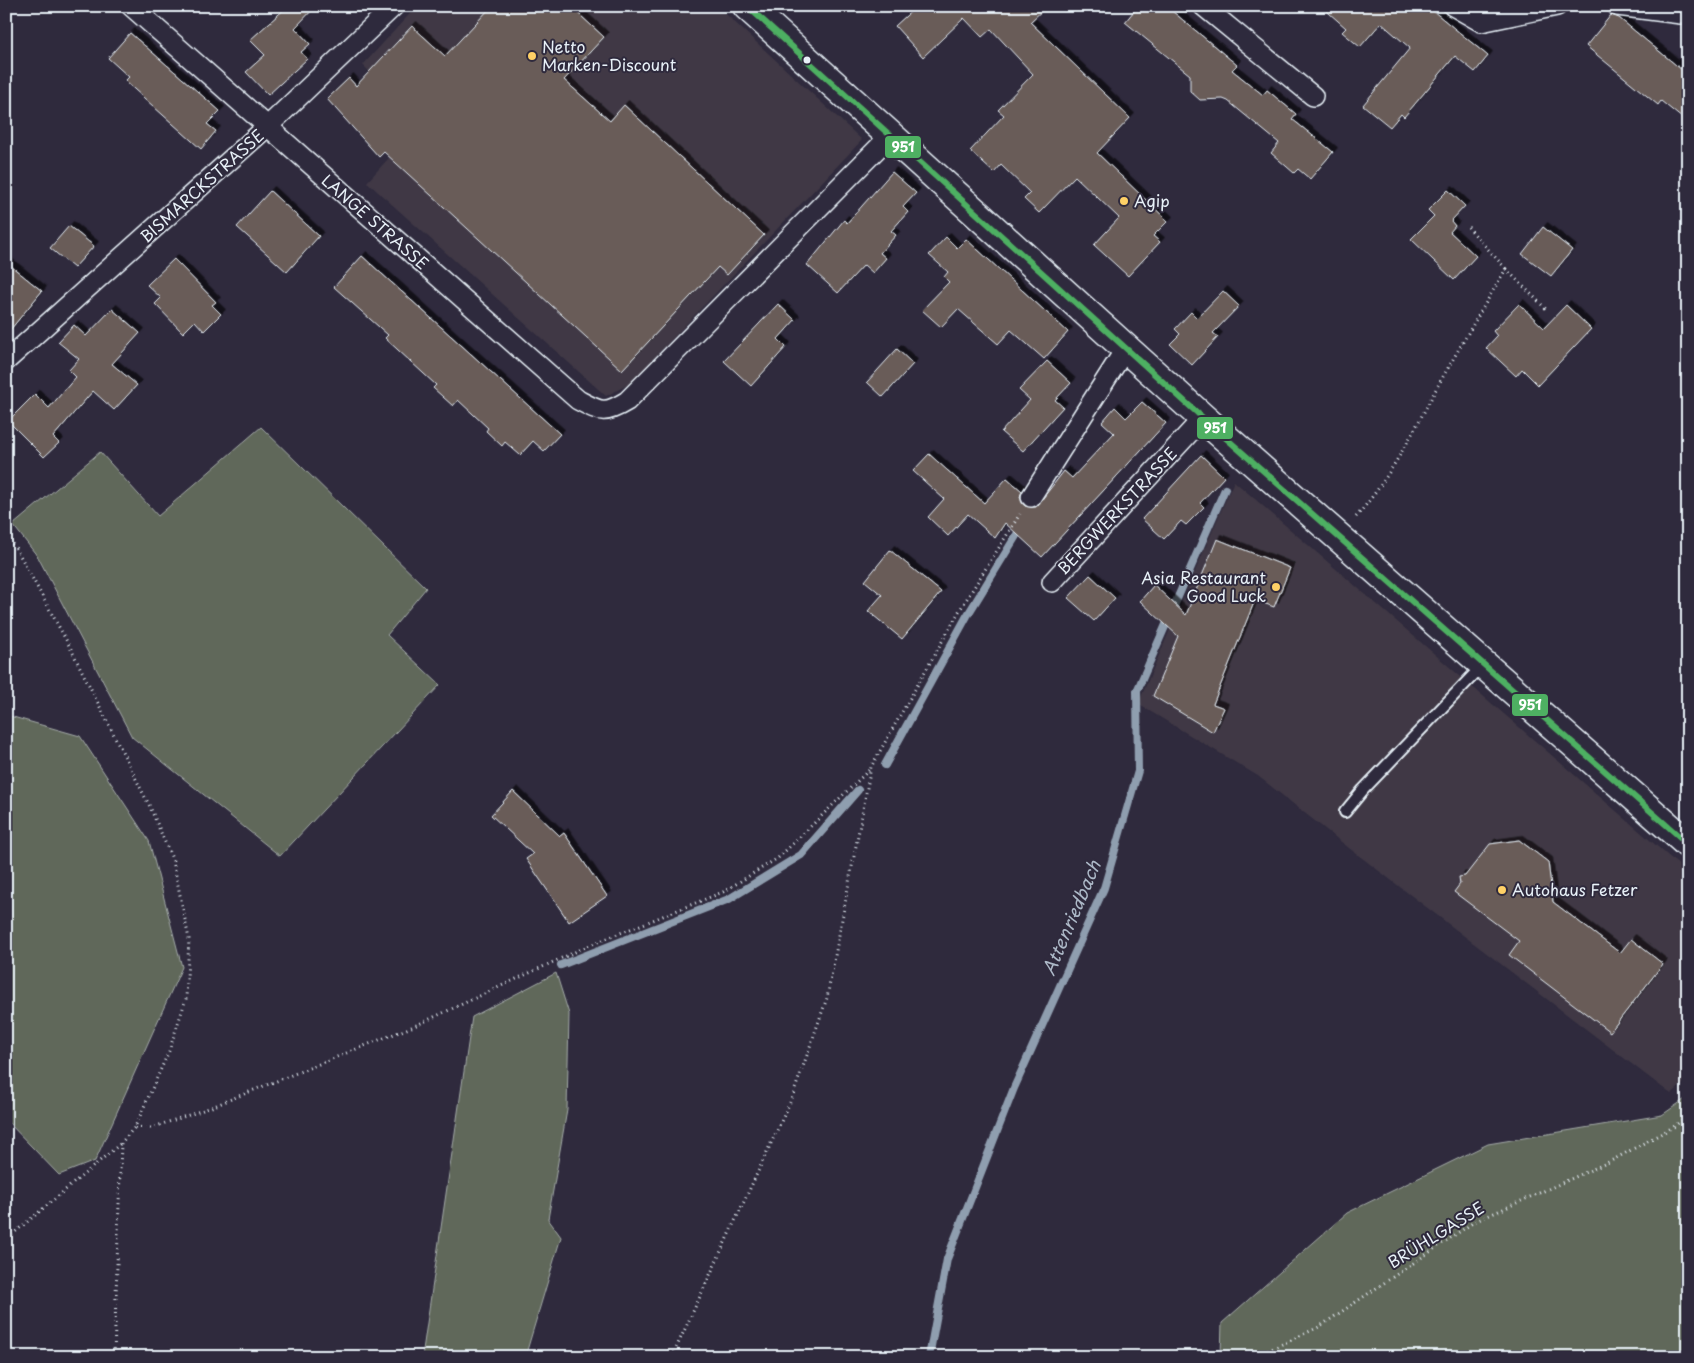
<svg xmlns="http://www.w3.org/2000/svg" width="1694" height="1363" font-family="'Playpen Sans',sans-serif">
	<defs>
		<filter id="shadow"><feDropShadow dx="4.5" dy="-4.5" stdDeviation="0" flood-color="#0009"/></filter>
	</defs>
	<rect width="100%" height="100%" fill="#2f2a3d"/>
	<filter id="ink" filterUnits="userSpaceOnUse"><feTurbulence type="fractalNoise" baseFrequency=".02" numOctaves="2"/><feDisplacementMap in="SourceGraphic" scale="10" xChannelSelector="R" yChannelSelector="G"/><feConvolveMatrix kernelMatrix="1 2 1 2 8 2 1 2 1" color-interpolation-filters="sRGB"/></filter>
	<g filter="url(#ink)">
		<g fill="#403945">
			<path d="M417,6H717L862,140L629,384L606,396L367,182L420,124L363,65Z"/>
			<path d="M1234,481L1688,873V1080L1671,1094L1349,848L1258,776L1138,704Z"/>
		</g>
		<g fill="#61675a" stroke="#a4aca9">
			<path d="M261,427L426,588L387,635L440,685L280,856L132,737L38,557L13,525L100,452L158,516Z"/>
			<path d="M6,715L80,736L149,841L182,967L95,1161L59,1175L6,1120Z"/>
			<path d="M556,973L569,1014L567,1110L548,1219L561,1237L525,1357H422L472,1017Z"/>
			<path d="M1688,1097V1354L1684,1357H1482L1462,1351L1460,1357H1230L1221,1355L1222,1323L1347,1213L1488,1144L1662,1115Z"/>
		</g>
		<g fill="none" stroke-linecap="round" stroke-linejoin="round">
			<g stroke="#8f9eaf" stroke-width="8">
				<path d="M885,765L967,616L1022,526"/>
				<path d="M561,965L729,899L801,855L858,790"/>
				<path d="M929,1357L947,1259L1014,1088L1104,888L1138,771L1137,691L1225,489"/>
			</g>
		</g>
		<g fill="#695b58" stroke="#e8f1f8" filter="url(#shadow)">
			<path d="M288,6H316L295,28L310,44L301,52L307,59L268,95L246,72L265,55L250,40Z"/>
			<path d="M492,6H570L604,37L564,80L610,121L624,105L764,235L727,275L718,267L622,370L384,152L379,157L327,99L349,78L356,86L412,26L445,56Z"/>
			<path d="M917,6H1047L1030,22L1130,118L1097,153L1168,221L1153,236L1160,242L1128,276L1094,245L1119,218L1075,176L1039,213L1024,199L1030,193L1001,165L994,173L970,151L1004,115L998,110L1033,74L991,29L982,37L964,18L923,57L895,26Z"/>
			<path d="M1138,6H1166L1237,65L1232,70L1263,95L1267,90L1296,114L1292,119L1333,152L1310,179L1298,169L1294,173L1271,153L1279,143L1228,101L1223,99L1200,100L1190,91V75L1125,22Z"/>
			<path d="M1321,6H1427L1488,56L1475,72L1455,56L1404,117L1401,114L1390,127L1363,105L1410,48L1381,23L1360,47L1342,32L1346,28Z"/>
			<path d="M1611,15L1619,18L1688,75V123L1661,101L1658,105L1586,46Z"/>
			<path d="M130,33L220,111L207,124L216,131L201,149L125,81L129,77L108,58Z"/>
			<path d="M892,172L916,193L903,207L908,212L891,231L896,235L880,253L886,258L873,273L864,265L838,293L807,265L844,220L847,223Z"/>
			<path d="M1448,190L1465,206L1451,221L1455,226L1450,232L1476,256L1454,280L1411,239L1434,216L1428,210Z"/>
			<path d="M270,191L319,236L287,272L237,227Z"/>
			<path d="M69,226L94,246L74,268L50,248Z"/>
			<path d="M1543,227L1572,250L1551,276L1522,254Z"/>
			<path d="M946,237L957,248L966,239L1068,332L1044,359L1011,330L998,344L958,309L941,327L922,310L949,282L944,277L948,272L929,255Z"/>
			<path d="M362,256L560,434L544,451L533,441L520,455L505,442L502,446L486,431L488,428L458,400L453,406L433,388L436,385L385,338L388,335L334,287Z"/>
			<path d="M174,259L216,302L212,305L221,314L204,331L195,321L183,333L155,304L161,298L147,285Z"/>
			<path d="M6,262L42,291L6,335Z"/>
			<path d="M1223,291L1239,306L1213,333L1218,337L1192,365L1170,344L1180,334L1175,329L1191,312L1197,318Z"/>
			<path d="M778,304L795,320L778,339L786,347L751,386L724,361Z"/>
			<path d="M1519,304L1544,328L1566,305L1591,329L1538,385L1522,369L1516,376L1486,348L1497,336L1493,331Z"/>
			<path d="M112,309L140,333L112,364L137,385L114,410L93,391L53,437L59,443L44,457L8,421L35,394L49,408L76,377L69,370L79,359L58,342L74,325L86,336Z"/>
			<path d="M897,349L913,364L883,397L867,382Z"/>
			<path d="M1047,361L1071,383L1055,400L1063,407L1023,451L1001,432L1030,400L1019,390Z"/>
			<path d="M1142,402L1166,423L1042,557L1005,523L995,538L968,514L948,536L928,517L944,499L913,471L929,454L984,503L1007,478L1022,491L1020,497L1025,506L1036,507L1064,471L1072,478L1114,433L1102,422L1115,407L1126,418Z"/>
			<path d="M1201,455L1224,477L1200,503L1204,507L1186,525L1181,521L1164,539L1142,519Z"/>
			<path d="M1217,539L1290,568L1274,607L1255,600L1213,704L1224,708L1213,732L1153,696L1178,636L1140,601L1154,585L1186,615Z"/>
			<path d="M890,550L941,592L902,639L868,611L882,595L865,581Z"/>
			<path d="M1090,575L1115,598L1094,621L1068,598Z"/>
			<path d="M513,791L560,836L564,833L607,896L569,922L526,859L533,854L491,815Z"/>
			<path d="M1519,840L1548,862L1553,902L1620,953L1631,939L1663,964L1610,1032L1509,955L1519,941L1454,892L1460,884L1459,877L1465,876L1490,844Z"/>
		</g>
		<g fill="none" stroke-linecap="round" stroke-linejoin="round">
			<g stroke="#e8f1f8" stroke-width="14">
				<path id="service" d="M1345,812L1363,790L1483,665"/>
			</g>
			<g stroke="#e8f1f8" stroke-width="22">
				<g id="minor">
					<path d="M131,6L578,400C601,412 604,415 627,401L890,136"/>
					<path d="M1203,6L1313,96"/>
					<path d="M1453,6L1481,22L1557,6"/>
					<path d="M1617,6L1681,14"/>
					<path d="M6,361L267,127L394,6"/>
					<path d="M1031,497L1126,348"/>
					<path d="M1052,582L1203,418"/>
				</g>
			</g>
			<g stroke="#e8f1f8" stroke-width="31">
				<path id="primary" d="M747,6L1203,418L1688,844"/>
			</g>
			<g stroke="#e8f1f8" stroke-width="3" stroke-dasharray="1 4" stroke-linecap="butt">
				<path d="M575,11L580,6"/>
				<path d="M1468,227L1506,269"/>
				<path d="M1356,517C1388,480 1412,435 1435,391C1458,350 1482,309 1506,269L1548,311"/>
				<path d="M6,536L17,550L71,649L150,807L173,861L189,939L186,999L169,1051L135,1127L121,1143L114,1357"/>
				<path d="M135,1127L151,1128L209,1108L419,1024L590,945L723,892L778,858L871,768"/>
				<path d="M8,1238L120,1144"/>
				<path d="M672,1357L792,1098L827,998L871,767L961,608L1020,514"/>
				<path d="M1254,1357L1319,1327L1474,1222L1611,1161L1675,1126L1688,1114"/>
			</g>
			<use href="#service" stroke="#2f2a3d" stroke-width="10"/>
			<use href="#minor" stroke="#2f2a3d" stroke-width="19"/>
			<use href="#primary" stroke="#2f2a3d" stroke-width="28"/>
			<g stroke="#2f2a3d" stroke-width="10">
				<path id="bus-1" d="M747,6L1203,418L1688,844"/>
			</g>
			<use href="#bus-1" stroke="#4eb062" stroke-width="6"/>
		</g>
	</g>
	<g fill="#ffd166" stroke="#2f2a3d" stroke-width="2">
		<circle cx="532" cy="56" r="5"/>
		<circle cx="1124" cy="201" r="5"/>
		<circle cx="1276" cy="587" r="5"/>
		<circle cx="1502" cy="890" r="5"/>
	</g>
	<circle fill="#e8f1f8" stroke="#2f2a3d" stroke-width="2" cx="807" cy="60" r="4.5"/>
	<g text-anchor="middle" stroke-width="4" stroke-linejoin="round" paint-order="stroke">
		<g font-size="16" fill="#e8f1f8" stroke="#2f2a3d" text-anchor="start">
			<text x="542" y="53">Netto<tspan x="542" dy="18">Marken-Discount</tspan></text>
			<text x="1134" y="207">Agip</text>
			<text x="1266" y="584" text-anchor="end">Asia Restaurant<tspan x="1266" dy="18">Good Luck</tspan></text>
			<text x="1512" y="896">Autohaus Fetzer</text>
		</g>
		<g font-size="16" fill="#e8f1f8" stroke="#2f2a3d">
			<text transform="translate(202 186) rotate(-42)" y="6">BISMARCKSTRASSE</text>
			<text transform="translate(375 222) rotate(41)" y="6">LANGE STRASSE</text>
			<text transform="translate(1117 511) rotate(-47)" y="6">BERGWERKSTRASSE</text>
			<text transform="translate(1436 1235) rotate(-32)" y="6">BRÜHLGASSE</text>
		</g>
		<g font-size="18" font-style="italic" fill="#adb9c8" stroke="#2f2a3d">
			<text transform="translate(1072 918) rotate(-67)" y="6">Attenriedbach</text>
		</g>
	</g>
	<g stroke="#2f2a3d" stroke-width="2">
		<rect x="884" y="135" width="38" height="24" rx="5" fill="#4eb062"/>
		<rect x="1196" y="416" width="38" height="24" rx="5" fill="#4eb062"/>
		<rect x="1511" y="693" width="38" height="24" rx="5" fill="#4eb062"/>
	</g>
	<g font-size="14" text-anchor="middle" font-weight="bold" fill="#fff">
		<text x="903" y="152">951</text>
		<text x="1215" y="433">951</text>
		<text x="1530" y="710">951</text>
	</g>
	<rect width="1694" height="1363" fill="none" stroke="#2f2a3d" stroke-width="25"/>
	<rect x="12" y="12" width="1669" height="1338" fill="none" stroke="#e8f1f8" stroke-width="2" filter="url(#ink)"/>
</svg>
